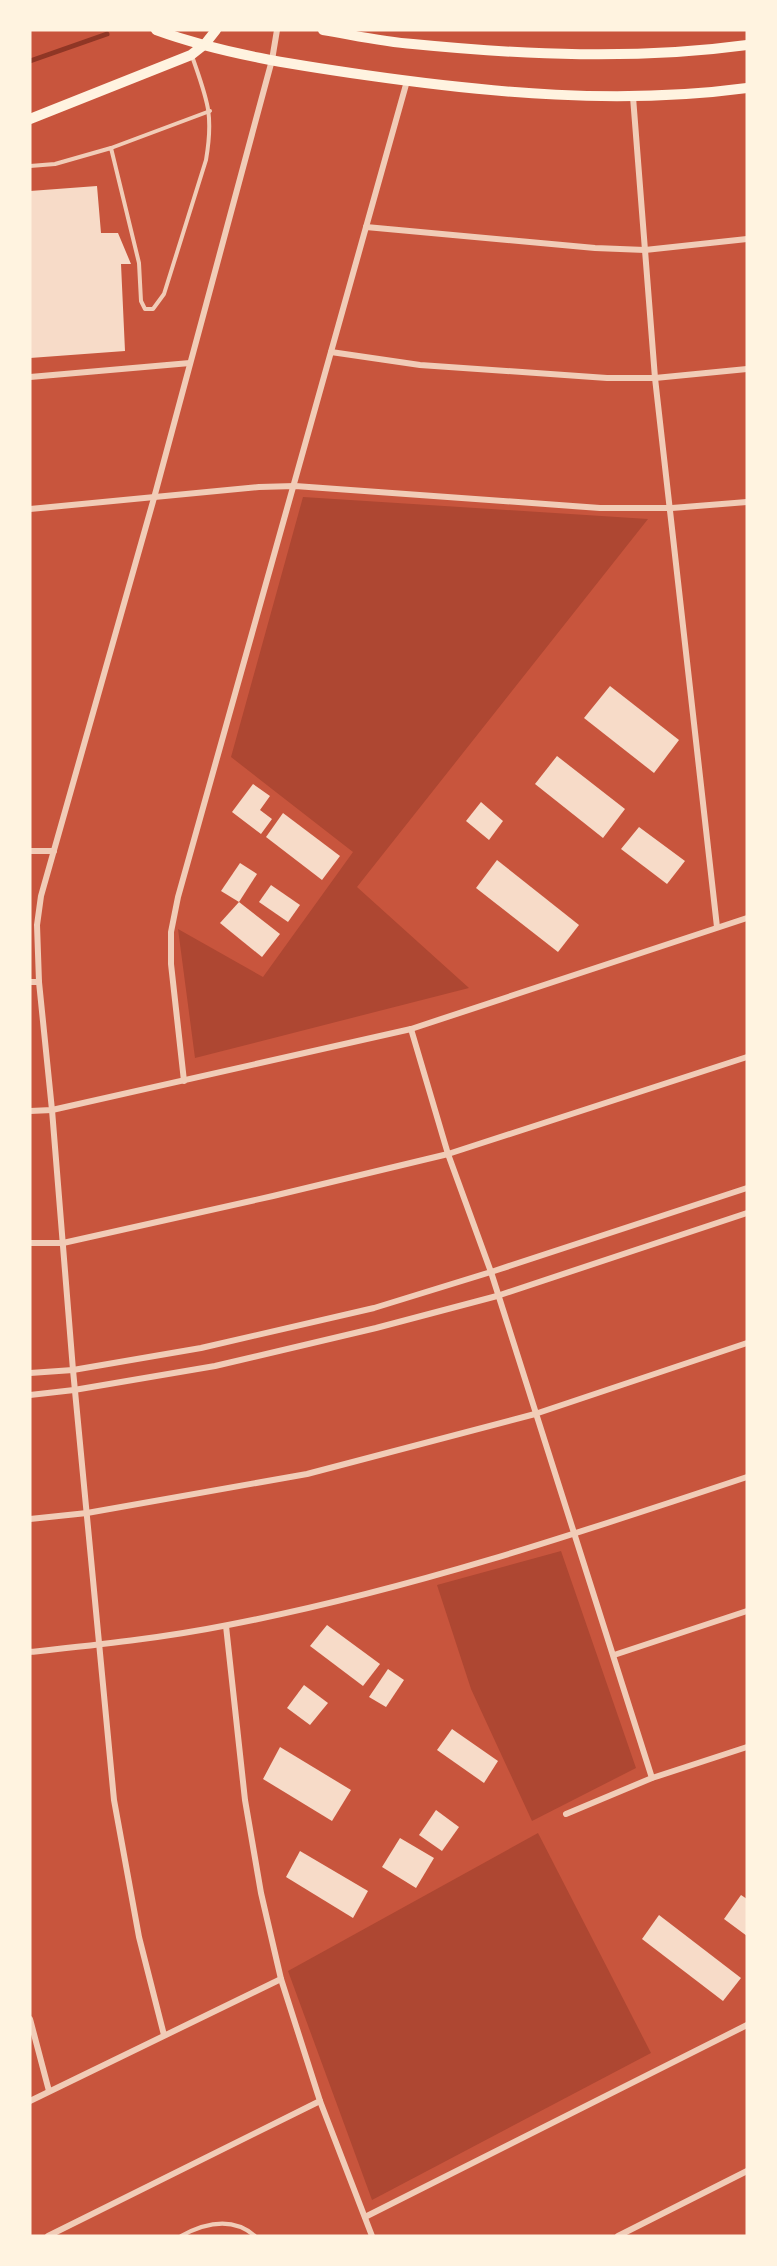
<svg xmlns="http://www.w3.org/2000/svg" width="777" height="2266" font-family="Jost,sans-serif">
	<rect width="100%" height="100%" fill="#c8553d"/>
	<g fill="#ae4732">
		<path d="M303,497L648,519L357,887L469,988L195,1058L178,929L263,977L353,852L231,757Z"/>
		<path d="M561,1551L636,1768L532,1821L471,1689L437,1585Z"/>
		<path d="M538,1833L651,2053L372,2200L288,1971Z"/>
	</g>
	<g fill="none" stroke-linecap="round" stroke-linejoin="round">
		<path stroke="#8f3625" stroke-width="5" d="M30,61L107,34"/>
	</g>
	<g fill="#f7dbc8">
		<path d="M97,186L101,233H118L131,264H121L125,351L30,358V191Z"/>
		<path d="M610,686L679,740L654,773L584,718Z"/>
		<path d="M557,756L625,809L603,838L535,784Z"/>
		<path d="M253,784L270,796L260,810L272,819L261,834L232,812Z"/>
		<path d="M481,802L503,821L489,840L466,821Z"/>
		<path d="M283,813L340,856L322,880L266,837Z"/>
		<path d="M639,827L685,861L667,884L621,849Z"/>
		<path d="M497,860L579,925L558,952L476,888Z"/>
		<path d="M240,863L257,874L239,902L221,891Z"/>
		<path d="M271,885L300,905L288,922L259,902Z"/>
		<path d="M239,902L280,934L262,957L220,923Z"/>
		<path d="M327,1625L380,1664L363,1686L310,1646Z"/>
		<path d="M388,1669L404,1680L386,1707L369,1697Z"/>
		<path d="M304,1685L328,1703L310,1725L287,1708Z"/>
		<path d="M452,1729L498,1761L484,1783L437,1750Z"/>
		<path d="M280,1747L351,1790L332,1821L263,1779Z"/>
		<path d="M436,1810L459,1827L442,1851L419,1835Z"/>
		<path d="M400,1838L434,1858L416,1888L382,1867Z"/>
		<path d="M300,1851L368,1891L353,1918L286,1877Z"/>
		<path d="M741,1895L747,1899V1936L724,1919Z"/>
		<path d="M659,1915L741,1978L723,2001L642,1939Z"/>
	</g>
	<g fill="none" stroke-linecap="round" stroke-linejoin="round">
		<g stroke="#f1ccb7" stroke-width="4">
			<path d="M111,148L210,111"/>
			<path d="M30,166L55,164L111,148L139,263L141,301L145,309H153L164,294L206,160C214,113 207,100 192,56"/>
			<path d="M181,2236C205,2223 232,2216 255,2236"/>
		</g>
		<g stroke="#f1ccb7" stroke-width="6">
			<path d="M633,97L655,378L717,927"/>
			<path d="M366,227L595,248L645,250L747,239"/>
			<path d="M331,352L420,365L607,378H655L747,369"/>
			<path d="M30,377L190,363"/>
			<path d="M30,509L259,487L295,486L600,508H672L747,502"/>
			<path d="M30,851H54"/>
			<path d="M30,982H39"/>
			<path d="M411,1029L448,1154L491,1272L652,1778"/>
			<path d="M184,1081L171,964V932L178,897L407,81"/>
			<path d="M30,1111L52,1110L411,1029L747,918"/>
			<path d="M30,1243H63L273,1196L448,1154L747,1057"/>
			<path d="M30,1373L73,1370L201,1348L374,1308L491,1272L747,1188"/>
			<path d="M30,1395L74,1390L215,1366L376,1328L497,1296L747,1213"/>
			<path d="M30,1519L87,1513L307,1474L535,1414L747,1343"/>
			<path d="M226,1626L245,1800L261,1893L281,1979L320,2101L372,2236"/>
			<path d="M30,1652C96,1645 163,1638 228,1625C405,1591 576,1534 747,1477"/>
			<path d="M614,1655L747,1611"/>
			<path d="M566,1814L652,1778L747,1747"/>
			<path d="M30,2019L49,2091"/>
			<path d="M164,2035L139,1937L114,1800L73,1370L52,1110L39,982L37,925L41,896L154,498L272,60L277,30"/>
			<path d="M30,2101L281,1979"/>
			<path d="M365,2217L747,2025"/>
			<path d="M48,2236L320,2101"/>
			<path d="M618,2236L747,2171"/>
		</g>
		<g stroke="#fff3e0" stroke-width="10">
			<path d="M156,30C222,54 295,65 365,75C491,93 620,105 747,88"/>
			<path d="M323,30C353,35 383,42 413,44C524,55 637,60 747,45"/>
			<path d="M30,119L191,55L205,44L216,30"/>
		</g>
	</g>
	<rect width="777" height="2266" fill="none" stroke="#fff3e0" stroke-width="63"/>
</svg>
